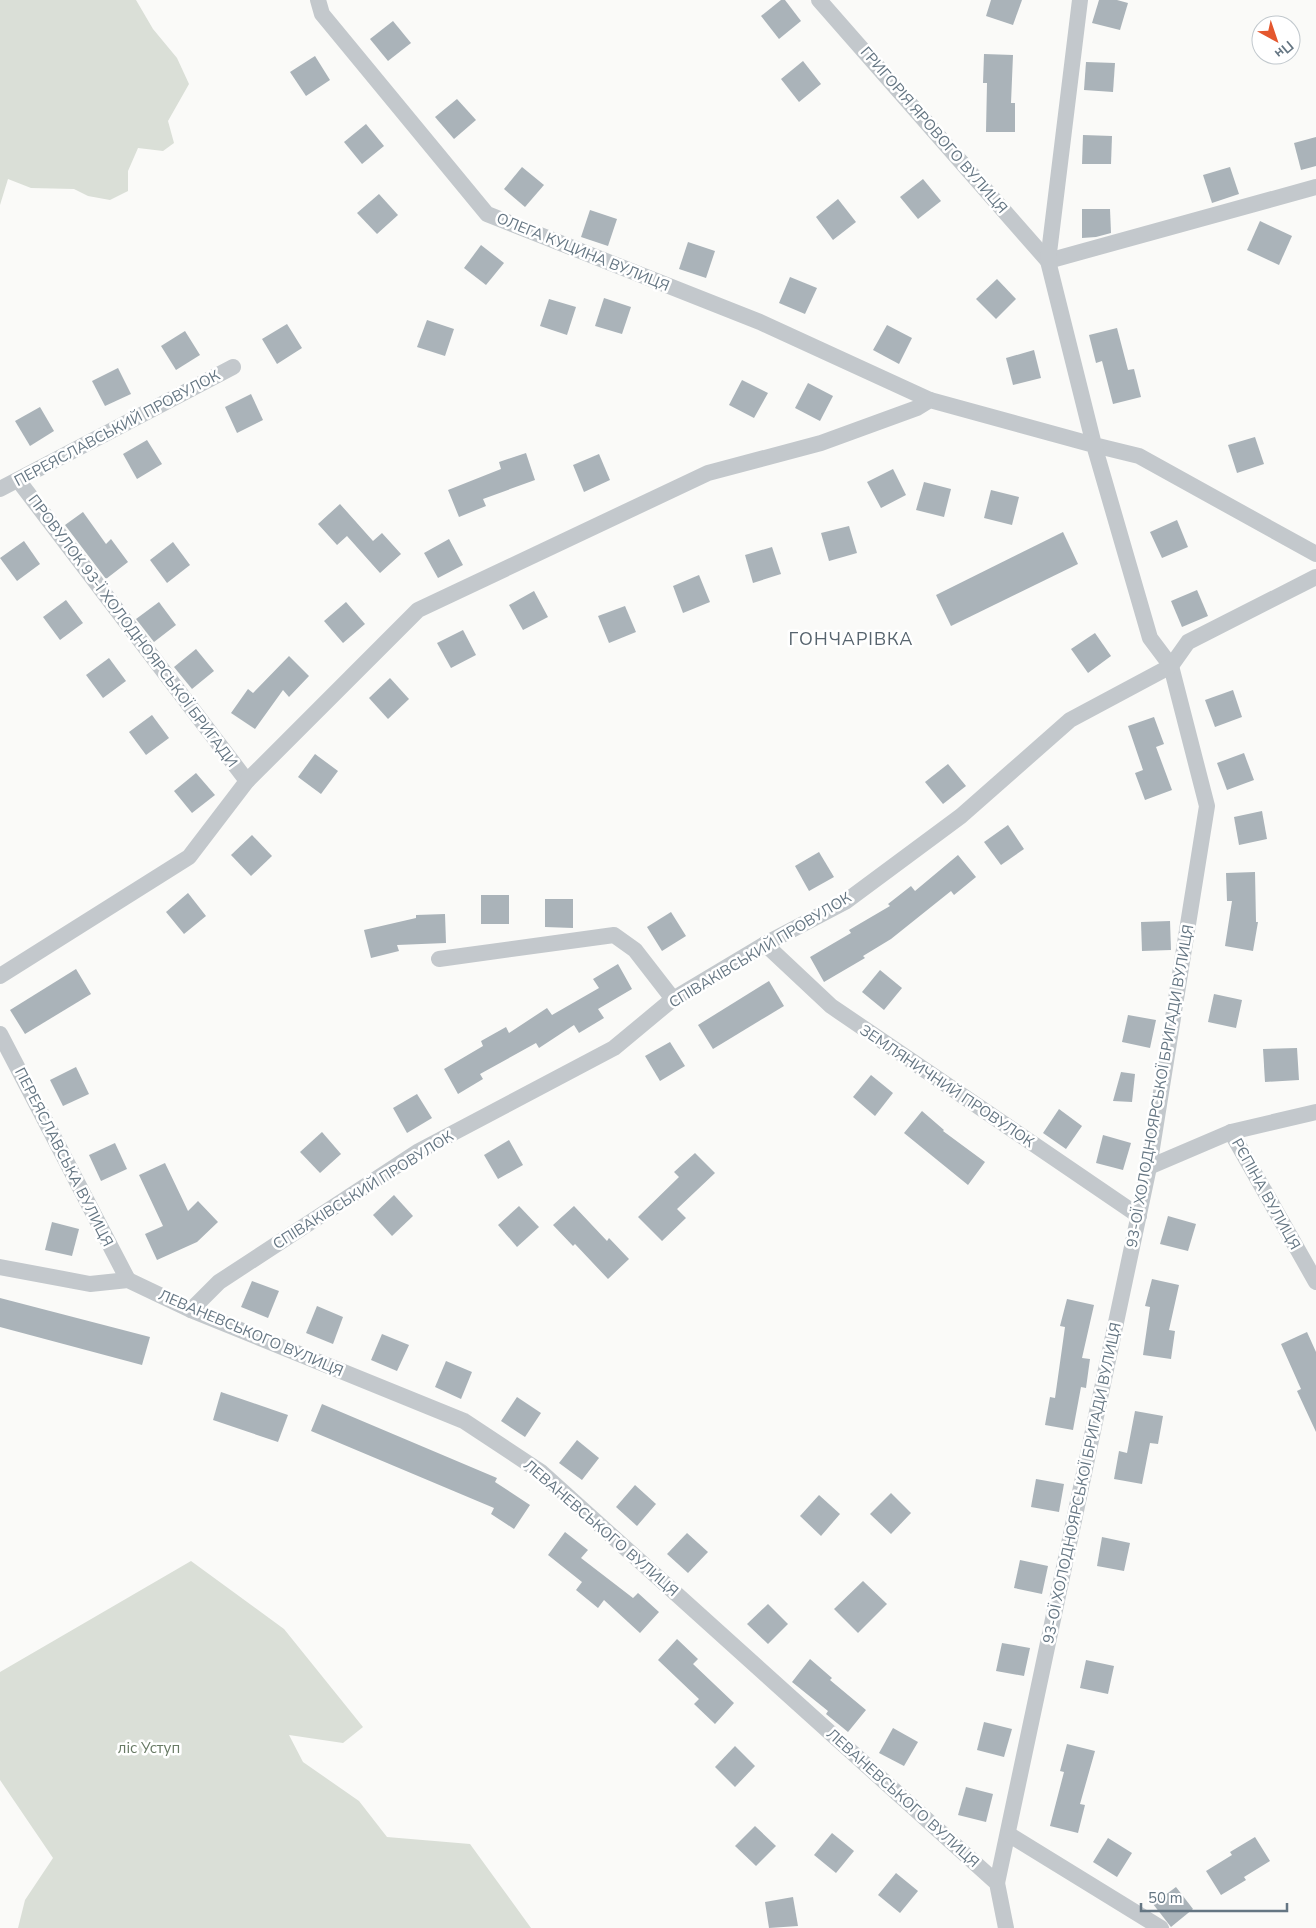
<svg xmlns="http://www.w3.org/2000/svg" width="1316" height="1928" font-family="'Nunito Sans',sans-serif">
	<rect width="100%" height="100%" fill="#fafaf8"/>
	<g fill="#dadfd7">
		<path d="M0,0H136L153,29L177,58L189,84L168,121L174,143L163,151L138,148L128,171V191L110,200L88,196L74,189L31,188L8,179L0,205Z"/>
		<path d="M191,1561L284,1629L363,1727L343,1743L289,1735L303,1762L359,1801L387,1837L470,1844L531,1928H18L25,1900L53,1858L0,1780V1672Z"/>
	</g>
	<g fill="#aab3b9">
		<path d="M781,0H785L801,21L779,39L761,16Z"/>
		<path d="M991,0H1022L1013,25L986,16Z"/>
		<path d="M1099,0H1117L1128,3L1120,30L1092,23Z"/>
		<path d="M393,21L411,43L388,61L370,39Z"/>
		<path d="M984,54L1013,55L1011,103H1015V132H986L987,83H983Z"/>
		<path d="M315,56L330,80L306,96L290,72Z"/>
		<path d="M803,61L821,84L799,102L781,79Z"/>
		<path d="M1086,62L1115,63L1113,92L1084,90Z"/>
		<path d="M457,99L476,120L454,139L435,117Z"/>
		<path d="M366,124L384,146L362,164L344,142Z"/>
		<path d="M1083,135L1112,136L1111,164H1082Z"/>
		<path d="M1316,137V166L1301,170L1294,143Z"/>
		<path d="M522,167L544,185L525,207L504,189Z"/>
		<path d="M1230,167L1239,194L1212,203L1203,175Z"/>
		<path d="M923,179L941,201L918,219L900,197Z"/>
		<path d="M379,194L398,215L377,234L357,213Z"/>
		<path d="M838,199L856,222L833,240L816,217Z"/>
		<path d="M1082,209H1110L1111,233L1096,237L1082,238Z"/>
		<path d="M590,210L617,219L608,246L581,237Z"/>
		<path d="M1260,221L1292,236L1279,265L1247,250Z"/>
		<path d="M688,242L715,251L706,278L679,269Z"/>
		<path d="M481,245L504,263L486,285L464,268Z"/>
		<path d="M790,277L817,288L805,314L779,303Z"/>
		<path d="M997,279L1016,299L996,319L976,299Z"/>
		<path d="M604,298L631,307L622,334L595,326Z"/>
		<path d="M549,299L576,307L567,335L540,326Z"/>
		<path d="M427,320L454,329L445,356L417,347Z"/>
		<path d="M287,324L302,348L277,364L262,339Z"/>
		<path d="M887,325L912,338L899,364L873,350Z"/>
		<path d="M1117,328L1128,370L1134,369L1141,397L1113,404L1102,361L1096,363L1089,335Z"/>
		<path d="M185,331L200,355L176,370L161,346Z"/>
		<path d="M1034,350L1041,378L1013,385L1006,358Z"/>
		<path d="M118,368L131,394L105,406L92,381Z"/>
		<path d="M742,380L768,393L754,418L729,405Z"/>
		<path d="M808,383L833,396L820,421L795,408Z"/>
		<path d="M251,394L263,420L237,433L225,407Z"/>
		<path d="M40,407L54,431L30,446L15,421Z"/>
		<path d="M1255,437L1264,464L1237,473L1228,445Z"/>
		<path d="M147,440L162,464L137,479L123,454Z"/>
		<path d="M526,453L535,480L483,499L486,506L459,517L448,490L501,469L499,462Z"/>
		<path d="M599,454L610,480L584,492L573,465Z"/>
		<path d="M893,469L906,495L881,508L867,482Z"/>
		<path d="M924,482L951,489L944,517L916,510Z"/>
		<path d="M991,490L1019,497L1012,525L984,518Z"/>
		<path d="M340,504L373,541L382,533L401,554L380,573L347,536L337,545L318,524Z"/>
		<path d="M83,512L106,544L111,539L128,562L106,579L65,525Z"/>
		<path d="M1177,520L1188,547L1162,558L1150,532Z"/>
		<path d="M849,526L857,553L829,561L821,533Z"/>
		<path d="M1063,532L1078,564L951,626L936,595Z"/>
		<path d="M449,539L463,565L438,578L424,553Z"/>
		<path d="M24,541L40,564L17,581L0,558Z"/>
		<path d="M173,542L190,565L167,583L150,560Z"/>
		<path d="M772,547L781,574L753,583L745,555Z"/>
		<path d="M699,575L710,602L683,613L673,586Z"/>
		<path d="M1197,590L1208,616L1182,627L1171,601Z"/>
		<path d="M534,591L548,617L523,630L509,605Z"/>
		<path d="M66,600L83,623L60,640L43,617Z"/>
		<path d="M159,602L176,625L154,642L136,619Z"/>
		<path d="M346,602L365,624L343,643L324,621Z"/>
		<path d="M625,606L636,632L609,643L598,616Z"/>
		<path d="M463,630L476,655L451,668L437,643Z"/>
		<path d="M1095,633L1111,656L1088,673L1071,649Z"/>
		<path d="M196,649L214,671L192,689L174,667Z"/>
		<path d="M289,656L309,676L289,697L283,690L255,729L231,713L248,689L253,693Z"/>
		<path d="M109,658L126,681L103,698L86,675Z"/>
		<path d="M390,678L409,699L388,719L369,698Z"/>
		<path d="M1233,690L1242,717L1215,727L1205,700Z"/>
		<path d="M152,715L169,738L146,755L129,732Z"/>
		<path d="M1154,717L1164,744L1156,747L1172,790L1145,800L1135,773L1143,770L1128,726Z"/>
		<path d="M1244,753L1254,780L1227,790L1217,763Z"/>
		<path d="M315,754L338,771L321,794L298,777Z"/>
		<path d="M948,764L966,786L943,804L925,782Z"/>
		<path d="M196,773L215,795L192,813L174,791Z"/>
		<path d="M1262,811L1267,839L1239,845L1234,817Z"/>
		<path d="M1008,825L1024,849L1001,865L984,842Z"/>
		<path d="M252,835L272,856L251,876L231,855Z"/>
		<path d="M819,852L834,877L809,891L795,866Z"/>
		<path d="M958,855L976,877L954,895L951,891L891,939L863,956L865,958L824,982L810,957L851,933L849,930L890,906L888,904L911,886L915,891Z"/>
		<path d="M1255,872L1256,922H1258L1253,951L1225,946L1232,901H1227L1226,873Z"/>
		<path d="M188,893L206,916L184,934L166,912Z"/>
		<rect x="481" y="895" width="28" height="29"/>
		<path d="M545,899H573V928L545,927Z"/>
		<path d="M671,912L686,936L662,951L647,927Z"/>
		<path d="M445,914L446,943L397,945L399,951L371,958L364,930L416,918V915Z"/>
		<path d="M1170,921L1171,950L1142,951L1141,922Z"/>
		<path d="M618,964L632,989L598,1009L604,1018L579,1033L574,1025L539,1048L536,1043L480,1074L483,1079L458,1094L444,1069L483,1046L481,1041L506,1027L509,1033L547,1008L552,1015L599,988L593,979Z"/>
		<path d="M76,969L91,994L25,1034L10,1010Z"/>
		<path d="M880,970L902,988L884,1010L862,992Z"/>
		<path d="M769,981L784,1006L713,1049L698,1025Z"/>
		<path d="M1214,994L1242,1000L1236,1028L1208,1022Z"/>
		<path d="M1128,1015L1156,1020L1150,1048L1122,1042Z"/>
		<path d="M670,1042L685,1066L660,1081L645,1056Z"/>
		<path d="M1297,1048L1299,1080L1265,1082L1263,1049Z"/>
		<path d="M76,1067L89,1094L63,1106L50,1080Z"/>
		<path d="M1121,1072L1135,1074L1132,1102L1113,1101Z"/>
		<path d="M871,1075L893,1093L875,1116L853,1097Z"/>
		<path d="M417,1094L432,1118L407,1133L393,1108Z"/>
		<path d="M1059,1109L1082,1126L1066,1149L1043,1133Z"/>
		<path d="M922,1111L944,1130L943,1131L985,1162L968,1185L904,1133Z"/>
		<path d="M322,1132L341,1154L320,1173L300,1152Z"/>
		<path d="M1103,1135L1131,1143L1123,1170L1096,1163Z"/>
		<path d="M509,1140L523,1165L498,1179L484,1155Z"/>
		<path d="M115,1143L127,1169L101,1181L89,1155Z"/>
		<path d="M695,1153L715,1173L677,1209L686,1218L662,1241L638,1217L679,1177L674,1172Z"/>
		<path d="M165,1163L188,1211L198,1201L218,1222L197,1242L157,1260L145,1234L163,1226L139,1175Z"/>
		<path d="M394,1195L413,1216L392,1236L373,1215Z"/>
		<path d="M519,1206L539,1227L517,1247L498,1225Z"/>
		<path d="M574,1206L607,1241L609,1238L629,1259L608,1279L575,1244L573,1246L553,1225Z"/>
		<path d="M1168,1216L1196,1224L1188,1251L1160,1244Z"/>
		<path d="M52,1222L79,1229L72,1256L45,1250Z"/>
		<path d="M1152,1279L1179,1285L1169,1330L1175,1331L1171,1359L1143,1355L1150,1307L1145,1306Z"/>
		<path d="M252,1281L279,1291L268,1318L241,1307Z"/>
		<path d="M0,1298L150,1337L142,1365L0,1327Z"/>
		<path d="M1067,1299L1094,1305L1082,1358L1090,1359L1086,1388L1081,1387L1073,1430L1045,1425L1050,1397L1055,1398L1065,1327L1060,1326Z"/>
		<path d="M317,1306L343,1317L333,1344L306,1333Z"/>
		<path d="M1307,1332L1316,1352V1432L1297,1391L1301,1389L1281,1344Z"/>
		<path d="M382,1334L409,1345L397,1371L371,1360Z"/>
		<path d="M446,1361L472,1372L461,1399L435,1387Z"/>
		<path d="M221,1392L288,1415L278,1442L213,1420Z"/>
		<path d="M517,1397L541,1413L525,1437L501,1421Z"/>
		<path d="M322,1404L497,1478L495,1482L530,1505L514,1529L491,1514L494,1508L311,1431Z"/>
		<path d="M1135,1411L1163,1416L1158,1444L1150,1443L1142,1484L1114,1479L1119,1451L1127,1453Z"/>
		<path d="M577,1440L599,1458L582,1480L559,1463Z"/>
		<path d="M1036,1479L1064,1484L1059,1512L1031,1507Z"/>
		<path d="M635,1485L656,1504L637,1526L616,1507Z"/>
		<path d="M891,1493L911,1513L891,1534L870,1514Z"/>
		<path d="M819,1495L840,1514L821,1536L800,1516Z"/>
		<path d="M565,1532L588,1550L581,1558L633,1598L638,1593L659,1612L640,1633L604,1600L598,1608L576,1590L582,1582L548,1555Z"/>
		<path d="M687,1533L708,1552L688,1573L667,1554Z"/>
		<path d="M1102,1537L1130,1543L1124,1571L1097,1566Z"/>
		<path d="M1020,1560L1048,1566L1042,1594L1014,1588Z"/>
		<path d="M863,1581L887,1604L858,1633L834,1609Z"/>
		<path d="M768,1604L788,1624L768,1644L747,1624Z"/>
		<path d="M677,1639L698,1659L693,1664L734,1703L715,1724L694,1704L699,1699L658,1660Z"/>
		<path d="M1002,1643L1030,1648L1024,1676L996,1671Z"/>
		<path d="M810,1659L832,1678L830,1680L866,1710L848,1732L826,1714L828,1711L792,1682Z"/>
		<path d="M1086,1660L1114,1666L1108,1694L1080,1688Z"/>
		<path d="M984,1722L1012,1729L1004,1757L977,1750Z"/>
		<path d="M893,1728L918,1742L904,1766L879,1753Z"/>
		<path d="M1067,1744L1095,1751L1080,1804L1085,1805L1078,1833L1050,1826L1064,1772L1060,1771Z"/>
		<path d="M735,1746L755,1766L735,1787L715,1767Z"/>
		<path d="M966,1787L993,1794L986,1822L958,1815Z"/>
		<path d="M755,1826L776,1846L756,1866L735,1846Z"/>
		<path d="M832,1833L854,1851L836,1873L814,1855Z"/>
		<path d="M1255,1837L1270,1861L1244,1877L1246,1880L1221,1895L1206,1871L1232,1855L1230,1852Z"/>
		<path d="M1108,1838L1132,1853L1117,1877L1093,1862Z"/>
		<path d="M896,1873L918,1891L900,1913L878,1895Z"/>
		<path d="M1176,1887L1193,1909L1171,1927L1153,1904Z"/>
		<path d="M793,1897L798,1926L769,1928L765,1902Z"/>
	</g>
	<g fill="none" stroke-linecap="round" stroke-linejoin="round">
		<g stroke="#c3c8cc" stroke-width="16">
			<path d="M318,0L322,14L487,214L760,322L930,400"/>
			<path d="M819,0L1048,261L1316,187"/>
			<path d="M1080,0L1048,261L1094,445L1139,456L1316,554"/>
			<path d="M18,480L247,781"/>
			<path d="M0,489L233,367"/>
			<path d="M765,944L831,1006L1139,1216"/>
			<path d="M439,959L614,935L635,950L673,999"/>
			<path d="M0,976L189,857L247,781L418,610L708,473L821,443L917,408L930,400L1094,445L1150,638L1171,666L1207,806L1149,1167L997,1883"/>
			<path d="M0,1034L128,1280"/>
			<path d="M1231,1132L1316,1282"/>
			<path d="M1149,1167L1231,1132L1316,1112"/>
			<path d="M0,1267L90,1284L128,1280L191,1310L464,1421L541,1472L997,1883L1006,1928"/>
			<path d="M191,1310L219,1282L419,1151L614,1048L673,999L765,944L845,902L961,816L1070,720L1171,666L1188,642L1316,577"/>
			<path d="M1008,1834L1161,1928"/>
		</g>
	</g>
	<g text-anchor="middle" stroke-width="5" stroke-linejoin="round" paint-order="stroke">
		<g font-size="15" fill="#657683" stroke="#fff">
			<text transform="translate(934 130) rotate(49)" y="5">ГРИГОРІЯ ЯРОВОГО ВУЛИЦЯ</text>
			<text transform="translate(583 252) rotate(22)" y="5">ОЛЕГА КУЦИНА ВУЛИЦЯ</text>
			<text transform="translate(117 428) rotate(-28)" y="5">ПЕРЕЯСЛАВСЬКИЙ ПРОВУЛОК</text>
			<text transform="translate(133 631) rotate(53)" y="5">ПРОВУЛОК 93-Ї ХОЛОДНОЯРСЬКОЇ БРИГАДИ</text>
			<text transform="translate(760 950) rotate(-31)" y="5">СПІВАКІВСЬКИЙ ПРОВУЛОК</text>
			<text transform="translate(947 1086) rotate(34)" y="5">ЗЕМЛЯНИЧНИЙ ПРОВУЛОК</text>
			<text transform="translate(1160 1086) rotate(-80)" y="5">93-ОЇ ХОЛОДНОЯРСЬКОЇ БРИГАДИ ВУЛИЦЯ</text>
			<text transform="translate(64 1157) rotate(63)" y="5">ПЕРЕЯСЛАВСЬКА ВУЛИЦЯ</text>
			<text transform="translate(363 1190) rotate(-32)" y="5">СПІВАКІВСЬКИЙ ПРОВУЛОК</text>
			<text transform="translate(1266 1194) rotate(61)" y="5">РЄПІНА ВУЛИЦЯ</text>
			<text transform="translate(251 1333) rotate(23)" y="5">ЛЕВАНЕВСЬКОГО ВУЛИЦЯ</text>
			<text transform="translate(1082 1483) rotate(-78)" y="5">93-ОЇ ХОЛОДНОЯРСЬКОЇ БРИГАДИ ВУЛИЦЯ</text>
			<text transform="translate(601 1528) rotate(41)" y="5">ЛЕВАНЕВСЬКОГО ВУЛИЦЯ</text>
			<text transform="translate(903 1798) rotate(42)" y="5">ЛЕВАНЕВСЬКОГО ВУЛИЦЯ</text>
		</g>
		<g font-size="15" fill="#687a64" stroke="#fff">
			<text x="149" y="1753">ліс Уступ</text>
		</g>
		<g font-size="18" letter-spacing="1" fill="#57646e" stroke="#fff">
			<text x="851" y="645">ГОНЧАРІВКА</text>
		</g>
	</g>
	<g transform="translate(1276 40) rotate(140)"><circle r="24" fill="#ffffff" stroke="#c1c8cd"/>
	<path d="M0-4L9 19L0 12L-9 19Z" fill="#e4572e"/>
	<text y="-8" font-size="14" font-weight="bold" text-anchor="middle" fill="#657683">Пн</text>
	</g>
	<path d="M1141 1903v8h146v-8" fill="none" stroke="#657683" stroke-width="2.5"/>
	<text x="1148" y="1903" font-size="15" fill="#657683" stroke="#ffffff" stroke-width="4" paint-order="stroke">50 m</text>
</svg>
